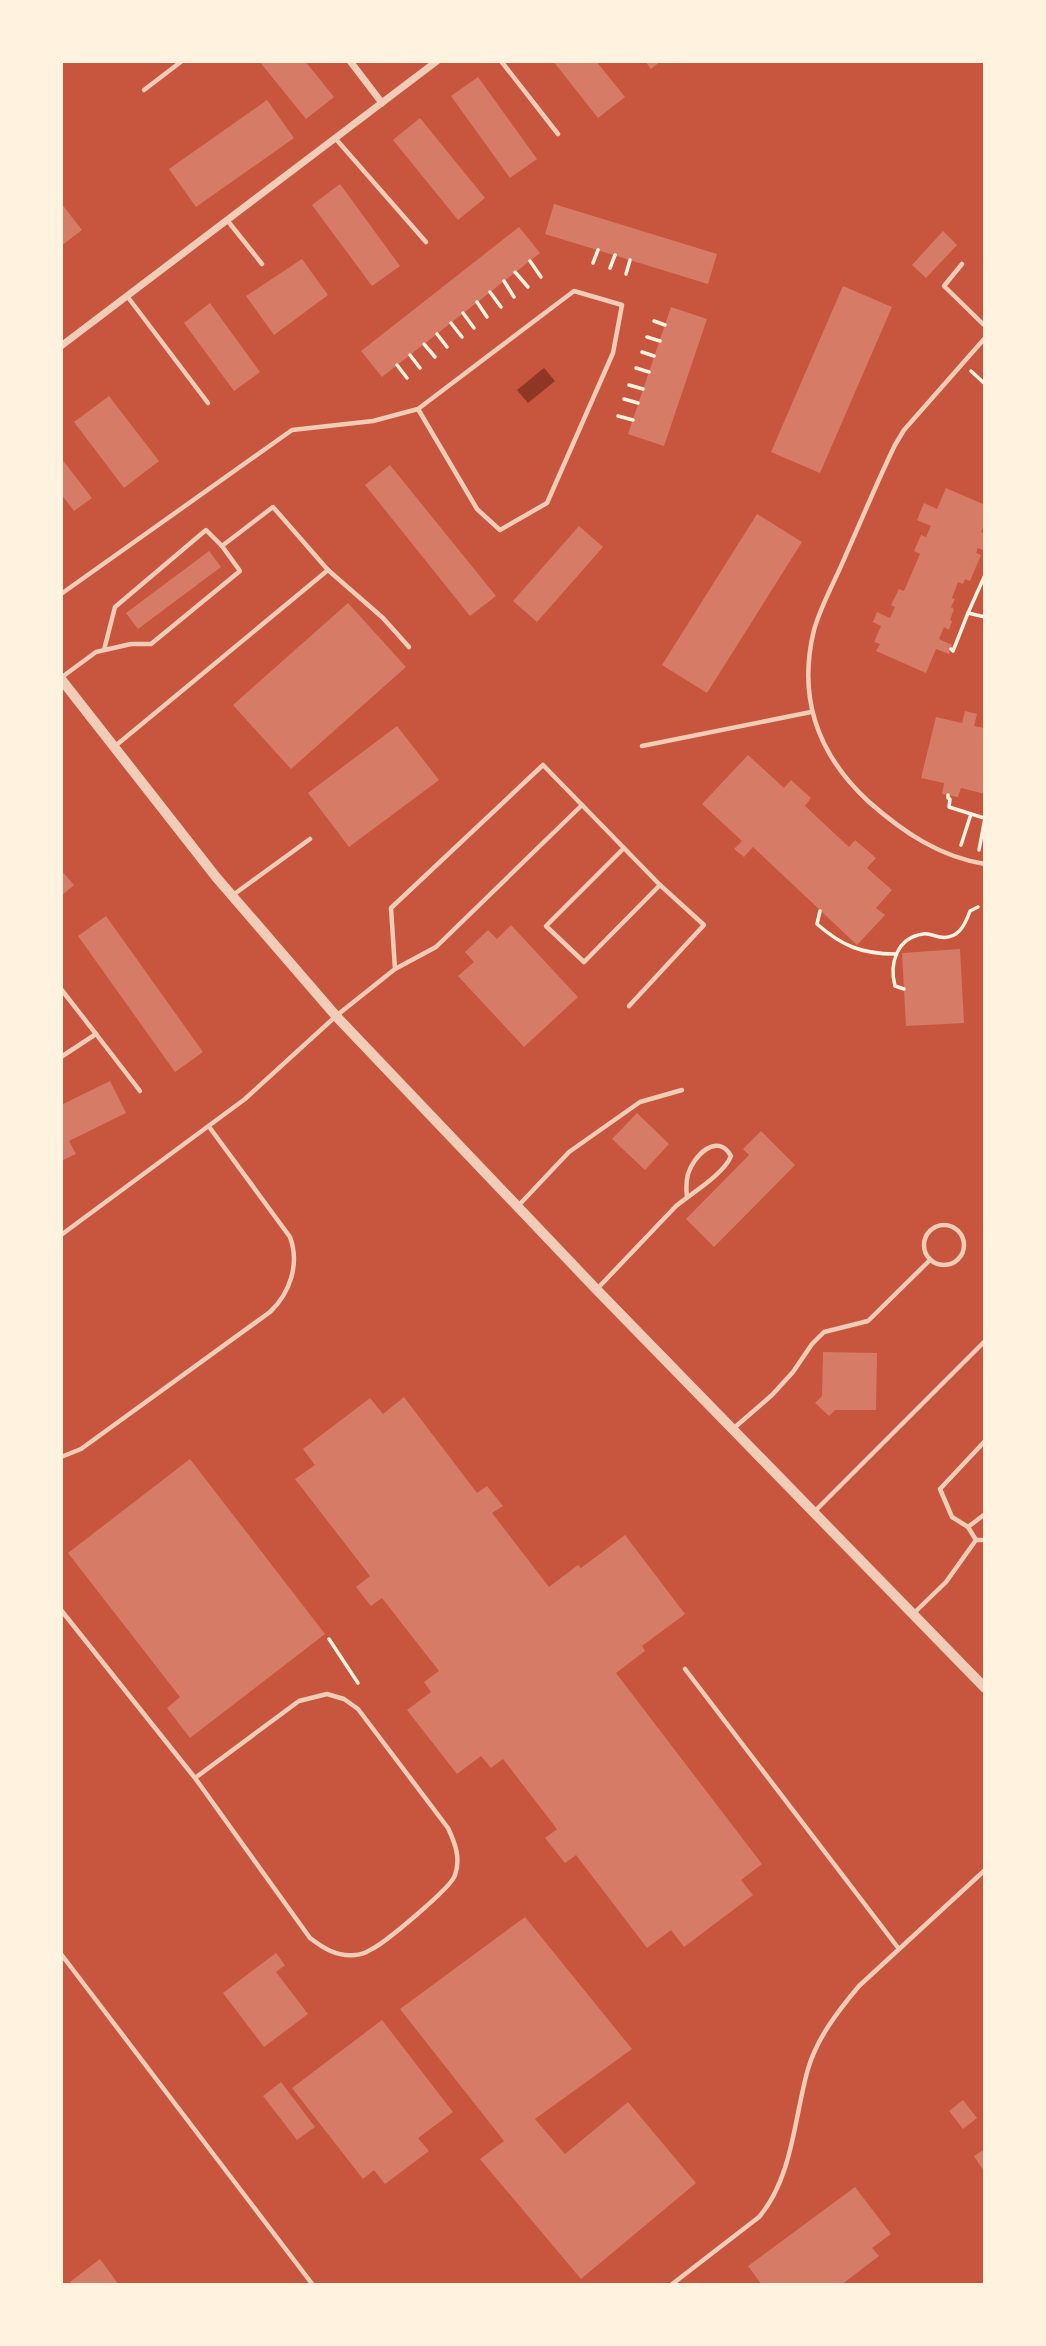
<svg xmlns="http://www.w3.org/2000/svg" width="1046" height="2346" font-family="Commissioner,sans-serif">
	<rect width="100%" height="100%" fill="#c8553d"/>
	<path fill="#8f3625" d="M544,368L555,381L528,403L517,390Z"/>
	<g fill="#d67c66">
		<path d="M259,61H305L334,97L306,119Z"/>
		<path d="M553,61H596L625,97L598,118Z"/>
		<path d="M645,61H661L651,69Z"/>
		<path d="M478,77L537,159L510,178L451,96Z"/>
		<path d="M267,100L294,138L196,207L169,169Z"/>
		<path d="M420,118L485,198L458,220L393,140Z"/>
		<path d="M340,184L400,266L372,286L312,205Z"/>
		<path d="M61,203L82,230L61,246Z"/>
		<path d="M554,204L717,254L708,284L545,234Z"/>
		<path d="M519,227L540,253L382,377L361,351Z"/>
		<path d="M943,231L957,245L926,278L912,265Z"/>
		<path d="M302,259L328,295L274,335L246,296Z"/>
		<path d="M843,286L892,307L820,473L771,452Z"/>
		<path d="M210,303L260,372L234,391L184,323Z"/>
		<path d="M671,307L707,319L664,446L628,434Z"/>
		<path d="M109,396L159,461L124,488L74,422Z"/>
		<path d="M61,458L92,498L74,511L61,494Z"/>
		<path d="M390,465L496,596L470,616L365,485Z"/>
		<path d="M946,488L985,505V529L983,528L981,532L985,534V551L978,548L976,553L981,555L970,581L965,579L963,584L958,582L952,598L955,599L951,607L954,609L950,620L952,621L949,630L944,627L939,639L952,645L949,654L936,649L926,673L876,651L880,644L874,642L881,626L873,622L877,612L890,618L895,607L891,605L899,589L904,591L920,554L914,551L921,535L926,537L931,526L917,520L924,503L937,509Z"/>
		<path d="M757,514L802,542L707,693L662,665Z"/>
		<path d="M579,526L603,547L537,622L513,601Z"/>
		<path d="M209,551L221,567L138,629L126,613Z"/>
		<path d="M348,603L406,667L291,769L233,705Z"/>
		<path d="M965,711L977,714L974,726L985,728V794L961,788L958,797L942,794L944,783L921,778L936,717L962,723Z"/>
		<path d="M397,726L439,780L349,847L308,793Z"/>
		<path d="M748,755L784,788L791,780L811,798L805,806L849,847L855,840L876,858L867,868L892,890L876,908L885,915L857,945L753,847L744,857L734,849L742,841L702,804Z"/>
		<path d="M61,870L74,885L61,896Z"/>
		<path d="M106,916L203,1052L175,1072L78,936Z"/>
		<path d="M511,925L578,997L524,1047L458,976L474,962L465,952L488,930L497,939Z"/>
		<path d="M960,949L964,1023L906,1026L902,953Z"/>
		<path d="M110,1081L126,1113L69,1141L76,1154L61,1161V1105Z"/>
		<path d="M637,1113L669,1144L645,1170L612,1139Z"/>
		<path d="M761,1131L795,1165L714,1247L686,1219L749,1155L743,1149Z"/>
		<path d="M823,1352L877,1353L876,1410H835L829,1416L815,1403L822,1396Z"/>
		<path d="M404,1397L477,1493L487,1486L503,1506L492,1513L549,1587L578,1565L581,1568L625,1535L685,1614L642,1646L645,1651L616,1673L762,1864L741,1880L753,1895L684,1947L671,1930L647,1948L576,1855L565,1863L545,1838L557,1829L503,1759L491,1768L481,1756L457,1774L407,1710L431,1692L424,1682L439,1671L382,1598L371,1606L356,1587L370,1576L295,1479L315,1465L303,1449L370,1398L383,1414Z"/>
		<path d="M190,1459L325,1634L190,1738L167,1708L180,1697L68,1553Z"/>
		<path d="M525,1917L632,2049L535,2119L565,2154L628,2102L696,2183L581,2279L480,2159L504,2141L400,2009Z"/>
		<path d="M276,1953L285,1965L276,1972L308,2014L264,2047L223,1993Z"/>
		<path d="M382,2020L453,2112L418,2138L429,2151L385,2184L374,2170L363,2179L292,2088Z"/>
		<path d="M281,2082L315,2127L297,2140L263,2096Z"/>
		<path d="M963,2100L977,2118L963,2129L949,2111Z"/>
		<path d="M985,2149V2173L974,2156Z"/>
		<path d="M855,2187L891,2234L872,2248L879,2256L841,2285H762L748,2266Z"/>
		<path d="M100,2259L119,2285H73L70,2282Z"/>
	</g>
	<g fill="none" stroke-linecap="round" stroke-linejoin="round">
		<g stroke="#fff3e0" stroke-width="3.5">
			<path d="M530,261L541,277"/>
			<path d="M593,263L598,250"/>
			<path d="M610,268L615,255"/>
			<path d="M515,272L528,287"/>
			<path d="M626,274L630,260"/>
			<path d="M504,281L514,297"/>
			<path d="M490,292L501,307"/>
			<path d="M477,302L487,317"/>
			<path d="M463,313L474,328"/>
			<path d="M654,321L665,325"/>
			<path d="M451,323L462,337"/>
			<path d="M437,334L447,347"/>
			<path d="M647,337L660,341"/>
			<path d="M424,344L435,357"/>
			<path d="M642,352L654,356"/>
			<path d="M410,355L420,368"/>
			<path d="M397,365L407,378"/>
			<path d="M636,368L649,372"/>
			<path d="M971,371L985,384"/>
			<path d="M629,385L643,389"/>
			<path d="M624,399L638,403"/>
			<path d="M618,416L633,420"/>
			<path d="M985,575L968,613L985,617"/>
			<path d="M951,649L953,651L968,613"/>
			<path d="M948,795V798L950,799L949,807L984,818"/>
			<path d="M961,845L971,814"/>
			<path d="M979,850L985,818"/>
			<path d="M820,911L817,924C842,946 862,954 895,954"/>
			<path d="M904,989L895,986C889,963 897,938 923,934C929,933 934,936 940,937C958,940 965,925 970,911L978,907"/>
			<path d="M329,1639L358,1683"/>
		</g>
		<g stroke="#f1ccb7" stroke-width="4.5">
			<path d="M501,61L558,134"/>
			<path d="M144,90L182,61"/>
			<path d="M335,138L426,242"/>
			<path d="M227,220L262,264"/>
			<path d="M962,264L944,286L985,326"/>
			<path d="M127,296L208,403"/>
			<path d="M985,338L904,430L895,445C877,482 862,519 845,557C835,581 821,605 814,630C797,699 818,755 869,802C903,832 940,857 985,864"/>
			<path d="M328,570L383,618L409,647"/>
			<path d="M61,594L292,430L373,421L418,409L574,291L622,305L613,353L547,503L500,530L477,509L418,409"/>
			<path d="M62,677L96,652L131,644H151L240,571L222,546L206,530L115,607L104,650"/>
			<path d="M642,746L811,712"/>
			<path d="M114,747L328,570L273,507L222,546"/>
			<path d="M582,805L660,885L704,925L629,1006"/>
			<path d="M624,848L546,926L584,962L660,885"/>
			<path d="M233,895L310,839"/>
			<path d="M61,989L96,1034L61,1057"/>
			<path d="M96,1034L140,1091"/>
			<path d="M518,1206L569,1152L640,1102L682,1090"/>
			<circle cx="944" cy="1245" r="20"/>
			<path d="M61,1235L245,1099L336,1016L395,969L436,947L582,805L543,765L391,908L395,969"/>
			<path d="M597,1289L676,1206C692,1193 724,1174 731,1156C717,1131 693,1157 688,1174C686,1182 686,1189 687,1197"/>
			<path d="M734,1428L772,1395L793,1372L812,1344L824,1332L868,1321L930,1260"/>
			<path d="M61,1457L81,1449L270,1312C290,1293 300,1264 290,1237L210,1128"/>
			<path d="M815,1511L985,1341"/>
			<path d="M968,1527L985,1514"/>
			<path d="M976,1540H985"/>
			<path d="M61,1610L195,1778L310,1938C323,1948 337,1957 355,1955C359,1955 366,1953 370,1950C384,1944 452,1887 455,1875C461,1858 455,1843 448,1828L358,1709L344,1699L327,1694L299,1701L195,1778"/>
			<path d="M913,1614L946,1582L976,1540L968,1527L952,1517L940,1489L985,1441"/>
			<path d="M685,1669L899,1949"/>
			<path d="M61,1954L313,2285"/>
			<path d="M671,2285L759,2217C793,2177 794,2118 808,2069C817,2038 838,2011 859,1986L985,1870"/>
		</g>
		<g stroke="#f1ccb7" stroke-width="7">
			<path d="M350,61L382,103"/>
			<path d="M61,346L437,61"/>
		</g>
		<path stroke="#f1ccb7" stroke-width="10" d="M61,679L216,877L336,1016L596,1289L985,1688"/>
	</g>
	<rect width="1046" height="2346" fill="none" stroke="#fff3e0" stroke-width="126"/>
</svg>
